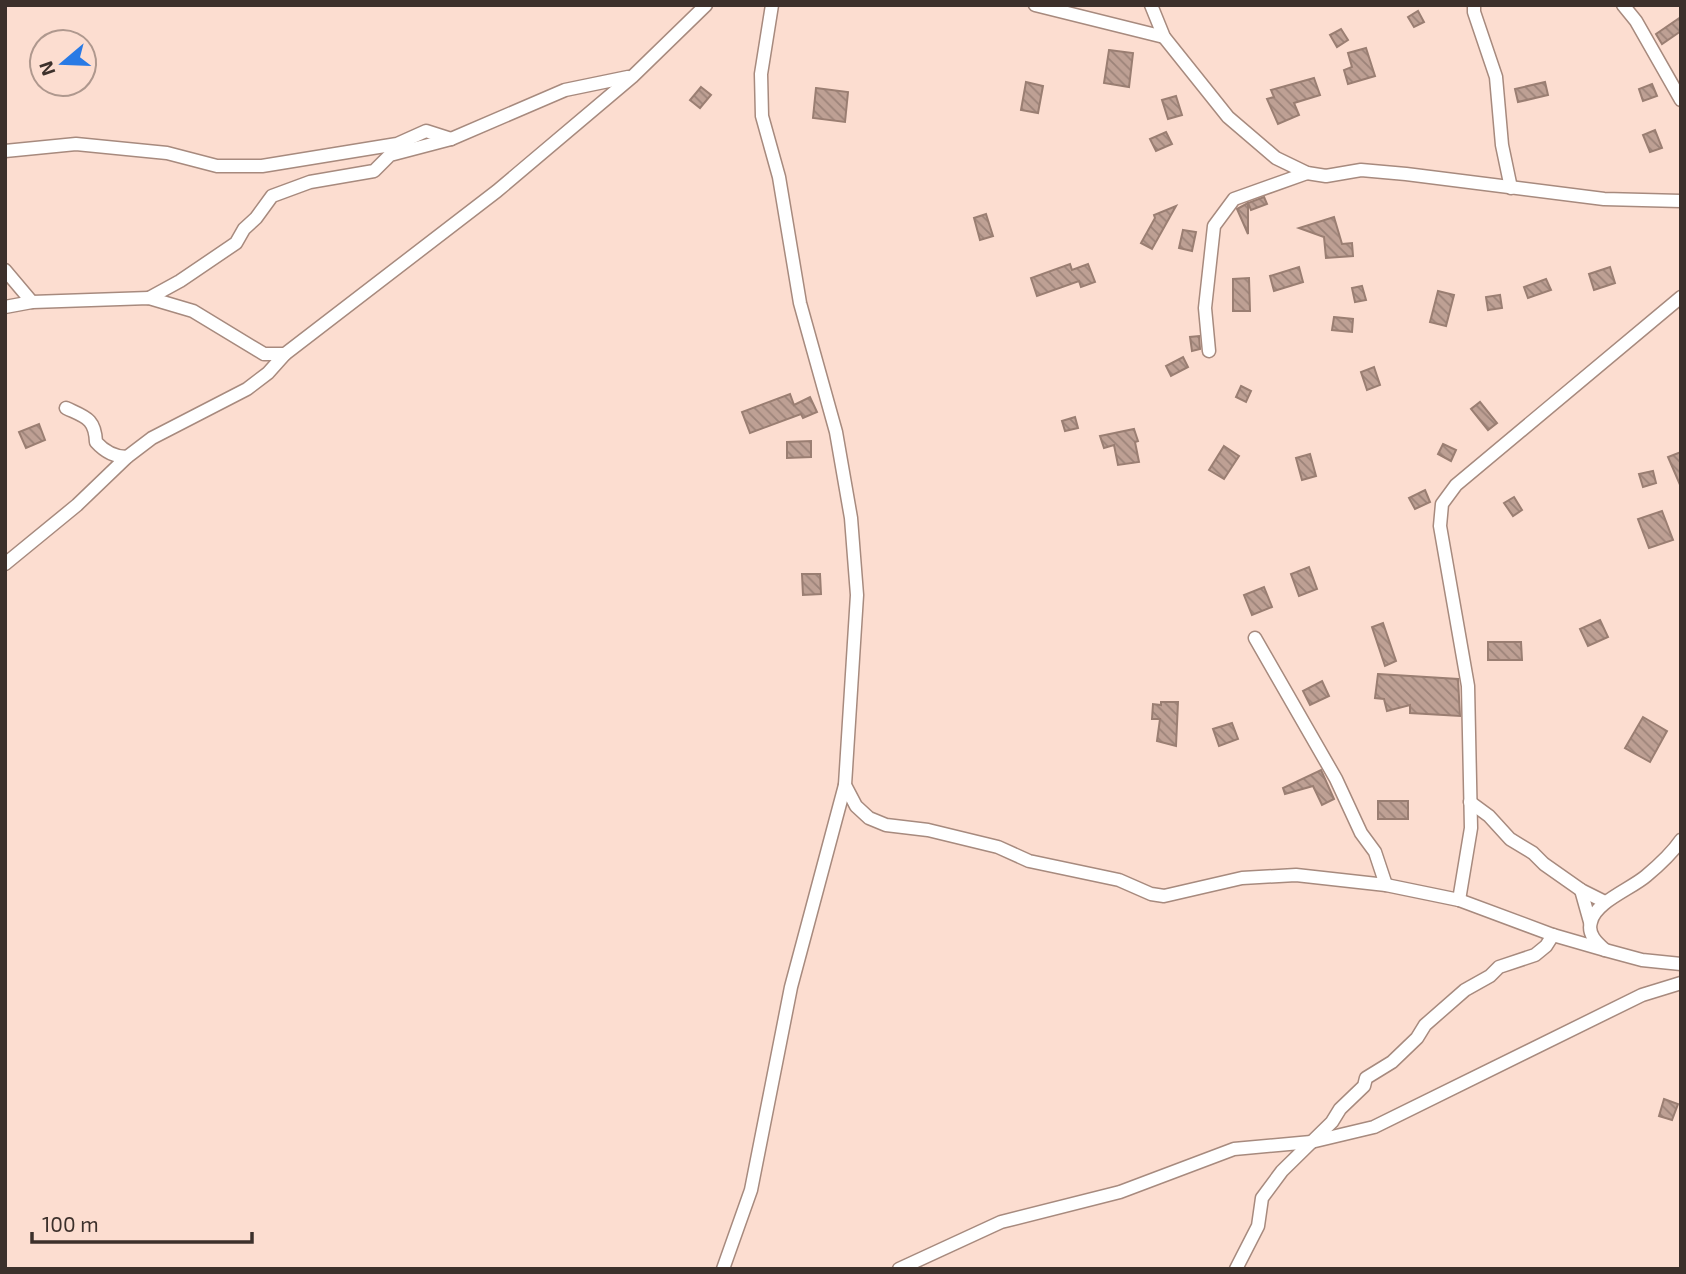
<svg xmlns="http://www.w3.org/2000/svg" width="1686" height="1274" font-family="'Exo 2',sans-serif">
	<defs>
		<pattern id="building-back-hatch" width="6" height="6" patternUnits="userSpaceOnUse" patternTransform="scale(1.75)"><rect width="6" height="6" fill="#bea094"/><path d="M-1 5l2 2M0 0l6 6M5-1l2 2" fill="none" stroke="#9c8379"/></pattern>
	</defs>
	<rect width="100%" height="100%" fill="#fcddd0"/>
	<g fill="url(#building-back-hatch)" stroke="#9a7e72" stroke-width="2">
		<path d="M1418,11L1424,22L1414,27L1408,17Z"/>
		<path d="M1681,17V31L1662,44L1656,34Z"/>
		<path d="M1341,29L1348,40L1337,47L1330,35Z"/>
		<path d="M1366,48L1375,76L1348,84L1344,70L1352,67L1348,53Z"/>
		<path d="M1109,50L1133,53L1129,87L1104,83Z"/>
		<path d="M1314,78L1320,95L1294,103L1299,115L1278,124L1267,99L1274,97L1271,90Z"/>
		<path d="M1026,82L1043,86L1038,113L1021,110Z"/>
		<path d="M1545,82L1548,95L1518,102L1515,89Z"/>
		<path d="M1652,84L1657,96L1643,101L1639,89Z"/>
		<path d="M701,87L711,95L700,108L690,100Z"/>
		<path d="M816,88L848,92L845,122L813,118Z"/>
		<path d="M1176,96L1182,115L1168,119L1162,100Z"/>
		<path d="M1655,130L1662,148L1650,152L1643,135Z"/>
		<path d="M1166,132L1172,144L1156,151L1150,139Z"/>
		<path d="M1264,197L1267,204L1251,210L1248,203Z"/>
		<path d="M1248,203V234L1237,209Z"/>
		<path d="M1176,206L1152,249L1141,243L1155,218L1154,215Z"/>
		<path d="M986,214L993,236L980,240L974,218Z"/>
		<path d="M1334,217L1342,244L1352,243L1353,256L1326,258L1324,237L1299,228Z"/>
		<path d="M1183,230L1196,232L1192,251L1179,248Z"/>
		<path d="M1070,264L1072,270L1088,264L1095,282L1081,287L1079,281L1037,296L1031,278Z"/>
		<path d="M1299,267L1303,282L1274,291L1270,276Z"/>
		<path d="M1610,267L1615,283L1594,290L1589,274Z"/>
		<path d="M1249,278L1250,311H1233V279Z"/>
		<path d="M1546,279L1551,290L1528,298L1524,287Z"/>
		<path d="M1362,286L1366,300L1355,302L1352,288Z"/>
		<path d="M1438,291L1454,295L1446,326L1430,322Z"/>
		<path d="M1500,295L1502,308L1488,310L1486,297Z"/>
		<path d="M1334,317L1353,319L1352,332L1332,330Z"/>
		<path d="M1199,336L1200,349L1192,351L1190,337Z"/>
		<path d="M1183,357L1188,367L1171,376L1166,366Z"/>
		<path d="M1374,367L1380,385L1367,390L1361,372Z"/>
		<path d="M1241,386L1251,391L1246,402L1236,397Z"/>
		<path d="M790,394L794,405L810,397L817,412L803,418L801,414L750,433L742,412Z"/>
		<path d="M1480,402L1497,423L1488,430L1471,409Z"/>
		<path d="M1075,417L1078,428L1065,431L1062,421Z"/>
		<path d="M39,424L45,440L26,448L19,432Z"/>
		<path d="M1134,429L1138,441L1135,442L1139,462L1118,465L1114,445L1104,448L1100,436Z"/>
		<path d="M811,441V457L787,458V442Z"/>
		<path d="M1443,444L1456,450L1451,461L1438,454Z"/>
		<path d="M1224,446L1239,456L1224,479L1209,470Z"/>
		<path d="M1681,452V487L1668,457Z"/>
		<path d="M1310,454L1316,476L1302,480L1296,458Z"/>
		<path d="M1653,471L1656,483L1643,487L1639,474Z"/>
		<path d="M1425,490L1430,502L1415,509L1409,498Z"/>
		<path d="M1514,497L1522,510L1513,516L1504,503Z"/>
		<path d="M1662,511L1673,540L1649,548L1638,519Z"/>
		<path d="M1309,567L1317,589L1299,596L1291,574Z"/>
		<path d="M802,574H820L821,594L803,595Z"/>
		<path d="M1264,587L1272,607L1252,615L1244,595Z"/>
		<path d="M1600,620L1608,637L1588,646L1580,629Z"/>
		<path d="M1383,623L1396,661L1385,666L1372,627Z"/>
		<path d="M1488,642H1521L1522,660H1488Z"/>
		<path d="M1378,674L1458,679L1460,716L1410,713V705L1387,711L1384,699L1375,698Z"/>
		<path d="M1322,681L1329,696L1310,705L1303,691Z"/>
		<path d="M1161,702H1178L1176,746L1157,741L1160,719H1152L1153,704L1161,705Z"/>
		<path d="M1643,717L1667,731L1650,762L1625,748Z"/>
		<path d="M1232,723L1238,739L1219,746L1213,729Z"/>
		<path d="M1321,770L1334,799L1322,805L1313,786L1285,794L1283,788Z"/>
		<rect x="1378" y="801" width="30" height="18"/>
		<path d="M1664,1099L1678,1104L1672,1120L1659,1116Z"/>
	</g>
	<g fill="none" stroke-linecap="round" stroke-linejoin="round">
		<g stroke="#a78a7e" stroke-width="15">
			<g id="street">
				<path d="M772,5L761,74L762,116L779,177L800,303L836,432L851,518L857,595L845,785L856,806L869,818L886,825L928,830L998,847L1029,861L1119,880L1151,894L1164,896L1242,878L1296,875L1386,885L1459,900L1553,935L1605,950L1642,960L1681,964"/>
				<path d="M1035,5L1164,37"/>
				<path d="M1151,5L1164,37L1228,117L1276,158L1307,173L1326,176L1361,170L1406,174L1604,199L1681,201"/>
				<path d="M1474,5V12L1496,77L1502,145L1511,188"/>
				<path d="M1623,5L1636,21L1681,100"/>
				<path d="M5,151L76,144L167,153L217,166H262L397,144L426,131L451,139"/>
				<path d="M5,270L32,302"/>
				<path d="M149,298L180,281L236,243L244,229L256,218L272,196L310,182L374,171L390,155L451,139L565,90L628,77"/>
				<path d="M5,307L32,302L149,298L193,311L264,354H285L497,191L632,77L706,5"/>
				<path d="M1209,351L1205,308L1214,226L1234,199L1307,173"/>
				<path d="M66,408C85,417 95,418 96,442C105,452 114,457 127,457"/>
				<path d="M5,564L77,505L127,457L152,438L247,389L268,373L285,354"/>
				<path d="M1255,638L1336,779L1361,833L1375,852L1386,885"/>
				<path d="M1470,802L1489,816L1510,839L1533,853L1544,864L1581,890L1605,902"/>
				<path d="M1581,890L1590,922"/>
				<path d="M1459,900L1471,828L1468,686L1440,526L1442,504L1456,485L1681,297"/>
				<path d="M1605,950C1597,943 1587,934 1591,922C1595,902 1631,889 1646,876C1658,866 1672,853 1681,840"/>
				<path d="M723,1269L751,1190L791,987L845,785"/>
				<path d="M899,1269L1001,1222L1120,1192L1234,1149L1311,1142L1374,1127L1642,995L1681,983"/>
				<path d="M1236,1269L1258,1226L1262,1198L1282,1171L1332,1122L1340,1109L1364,1086L1366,1078L1392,1062L1417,1038L1425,1025L1465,990L1490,976L1499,967L1535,955L1546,946L1553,935"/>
			</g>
		</g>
		<use href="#street" stroke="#fff" stroke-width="12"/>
	</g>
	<rect width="1686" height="1274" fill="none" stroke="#3c302b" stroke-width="14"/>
	<g transform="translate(63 63) rotate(251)"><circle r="33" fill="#fcddd0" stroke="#af988e" stroke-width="2"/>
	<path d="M0-5L12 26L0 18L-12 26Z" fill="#297ae5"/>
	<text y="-10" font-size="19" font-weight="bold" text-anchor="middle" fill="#3c302b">N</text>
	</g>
	<path d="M32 1232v10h220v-10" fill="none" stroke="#3c302b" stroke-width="3.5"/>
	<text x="42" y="1232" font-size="21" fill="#3c302b" stroke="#fcddd0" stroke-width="5" paint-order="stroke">100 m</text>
</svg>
